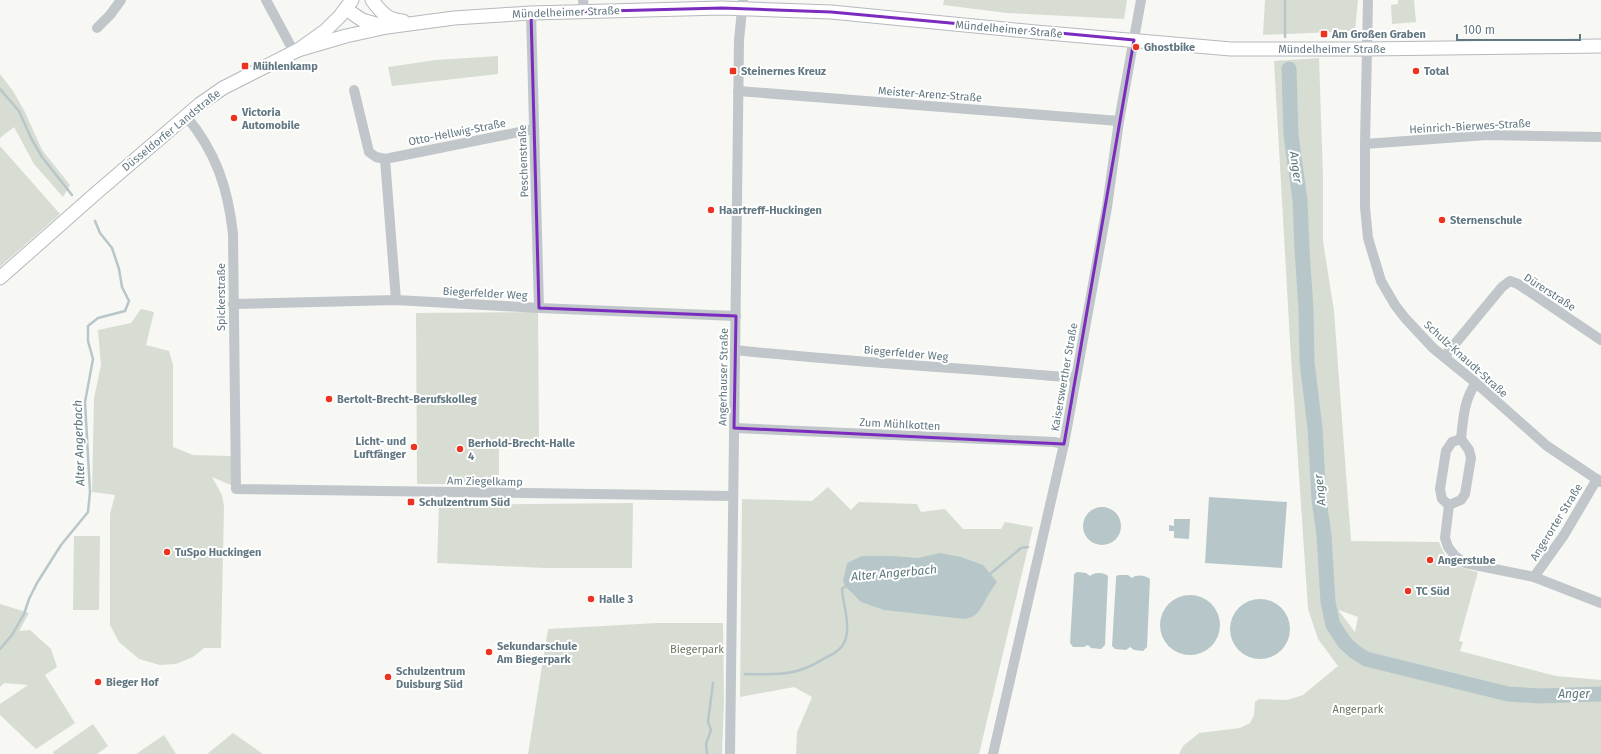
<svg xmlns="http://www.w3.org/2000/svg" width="1601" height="754" font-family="'Fira Sans',sans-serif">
	<rect width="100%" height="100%" fill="#f7f7f4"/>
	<g fill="#d8ddd3" fill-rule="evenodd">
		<path d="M944,0H1127L1124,19L1007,13L943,5Z"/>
		<path d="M1265,0H1358L1355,31L1263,35Z"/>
		<path d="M1398,0H1414L1416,22L1392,24L1391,5L1398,4Z"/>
		<path d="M498,56V74L392,86L388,67L435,60Z"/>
		<path d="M1319,58L1323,177V241L1334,311L1351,541L1439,542C1448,565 1455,566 1478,572L1459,641L1463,642L1460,651L1556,676L1601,680V754H1179L1183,746L1199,733L1240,728L1250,723L1254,715L1255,702L1259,699L1287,700L1303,695L1338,666L1318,639L1308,609L1290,341L1274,61ZM1339,610L1358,617L1355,632L1339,611Z"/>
		<path d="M0,74L13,91L25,112L42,150L70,185L63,197L34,164L14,127L0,138Z"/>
		<path d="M0,146L60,214L0,267Z"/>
		<path d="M141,309L154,312L146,345L169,351L173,365V447L193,455L231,456V485L212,477L222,495L224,507L221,648H204L193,657L176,664L160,665L139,659L119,642L110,625V514L115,495L92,492L94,398L101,365L98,330L131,323Z"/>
		<path d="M538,312L539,441L499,442V484H417L416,313Z"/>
		<path d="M828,487L851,510L859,502L917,504L921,512L945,509L963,529H1001L1005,522L1033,527L979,754H796L797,732L812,697L794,687L740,697L742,499L812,501Z"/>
		<path d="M633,503L632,568H544L437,563L439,505Z"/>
		<path d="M74,536H100L99,610H73Z"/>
		<path d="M0,604L29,613L19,631L30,630L51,649L57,667L45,675L75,723L36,749L0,715V704L28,685L4,683L0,687Z"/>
		<path d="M657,623H723L724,701L722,754H528L548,629Z"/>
		<path d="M93,724L108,746L97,754H54L53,752Z"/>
		<path d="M233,733L263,754H207Z"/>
		<path d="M164,735L176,754H136Z"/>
	</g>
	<g fill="#b7c7c9">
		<path d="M1209,497L1287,502L1282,568L1205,563Z"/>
		<circle cx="1102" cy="526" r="19"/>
		<path d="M1174,519H1190L1189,539L1174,538V531H1169V525L1174,526Z"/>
		<path d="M940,553L961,557L983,565L997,582C993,588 988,594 985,601C979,611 977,617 965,619L884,610L861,602L845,586L843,581L847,563L862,556H894L918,558Z"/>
		<path d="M1077,572L1086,573L1090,576C1094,572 1104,572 1108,576L1105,645L1101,649L1091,648L1088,645L1084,647H1073L1070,643L1074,577V574Z"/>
		<path d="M1119,575H1128L1132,578C1136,574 1146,575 1150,579L1147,647L1143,651L1134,650L1130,647L1126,650L1115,649L1112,646L1116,579V576Z"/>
		<circle cx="1190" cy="625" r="30"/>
		<circle cx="1260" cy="629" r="30"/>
	</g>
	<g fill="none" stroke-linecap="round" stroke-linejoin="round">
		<g stroke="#b7c7c9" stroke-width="2.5">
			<path d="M1285,37V0"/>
			<path d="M0,89L19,111L31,138L42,157L72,195"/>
			<path d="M988,574H990L1021,548L1028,547"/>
			<path d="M0,649L12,635L24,614L29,599L37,583L61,545L88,512L90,492L85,402L93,359L88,341V326L98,318L125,311L129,301L122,287L119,269L112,248L100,233L95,221"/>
			<path d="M745,674C764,674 784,676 803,669C810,667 818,662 825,658C832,655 842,649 845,641C851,625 843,605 842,589L847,585"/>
			<path d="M707,754L706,744L711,730L708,722L713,683"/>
		</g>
		<path stroke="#b7c7c9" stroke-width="15" d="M1289,69L1291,135L1300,200L1302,249L1306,309L1307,362L1315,428L1319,500L1324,535L1328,602L1333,625L1345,643L1355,652L1366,659L1508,694L1540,696L1601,694"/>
		<g stroke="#b3babd" stroke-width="15">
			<g id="major">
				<path d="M372,0C381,12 387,20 403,21"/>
				<path d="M346,9L362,20L383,26"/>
				<path d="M298,50L346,36L387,27L454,18L531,13L722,8L831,12L1036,32L1231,49H1367L1601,46"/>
				<path d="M0,278L95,194L200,104L223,88L298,50L326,30L340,16L352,0"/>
			</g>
		</g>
		<g stroke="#c0c6c9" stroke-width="10">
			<path d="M266,0L294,52"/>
			<path d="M583,0L584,12"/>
			<path d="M1368,0L1365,144V207L1368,238L1381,281L1395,305L1405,318L1433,348L1476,383L1547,446L1601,482"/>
			<path d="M531,13L539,308"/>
			<path d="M97,28L110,15L121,0"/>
			<path d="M354,90L369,152L376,157L385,159"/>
			<path d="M738,91L1119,121"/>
			<path d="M186,116C216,152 228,188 233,234L236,489L733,496"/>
			<path d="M1365,144L1487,135L1601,137"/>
			<path d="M396,300L385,159L534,129"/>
			<path d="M233,304L396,300L539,308L736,316"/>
			<path d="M735,350C848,362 962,368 1076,378"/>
			<path d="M1444,357L1502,287L1510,281L1518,284L1601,340"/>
			<path d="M1476,383C1464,399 1463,420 1461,439L1469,450L1471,458L1465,494L1461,500L1449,505L1445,538L1448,547L1455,556L1465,563L1534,577L1601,603"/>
			<path d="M734,428L1054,442L1064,444"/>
			<path d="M1449,505L1442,499L1440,489L1446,451L1452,442L1461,439"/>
			<path d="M1534,577L1564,535L1597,479"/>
			<path d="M730,754L739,40L743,0"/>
			<path d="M993,754L1064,444L1107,207L1119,121L1141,0"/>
		</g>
		<use href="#major" stroke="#fff" stroke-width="13"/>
	</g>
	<path fill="none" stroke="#7b2cbf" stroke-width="3" stroke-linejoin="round" d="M722,8L831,12L1134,40L1064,444L734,428L736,316L539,308L531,13Z"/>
	<g fill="#eb3320" stroke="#fff" stroke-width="1.5">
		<rect x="1320" y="30" width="8" height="8" rx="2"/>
		<circle cx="1136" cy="47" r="4"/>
		<rect x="241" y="62" width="8" height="8" rx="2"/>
		<rect x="729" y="67" width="8" height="8" rx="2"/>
		<circle cx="1416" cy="71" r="4"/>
		<circle cx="234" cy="118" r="4"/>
		<circle cx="711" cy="210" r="4"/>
		<circle cx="1442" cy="220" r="4"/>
		<circle cx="329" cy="399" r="4"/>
		<circle cx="414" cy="447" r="4"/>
		<circle cx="460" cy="449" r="4"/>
		<rect x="407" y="498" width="8" height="8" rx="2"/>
		<circle cx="167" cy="552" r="4"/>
		<circle cx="1430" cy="560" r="4"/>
		<circle cx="1408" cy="591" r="4"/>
		<circle cx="591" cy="599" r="4"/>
		<circle cx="489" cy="652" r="4"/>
		<circle cx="388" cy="677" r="4"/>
		<circle cx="98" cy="682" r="4"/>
	</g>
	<g text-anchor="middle" stroke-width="4" stroke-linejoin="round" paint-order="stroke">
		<g font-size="11" fill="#617781" stroke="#fff">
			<text transform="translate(566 12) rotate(-2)" y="4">Mündelheimer Straße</text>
			<text transform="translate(1009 29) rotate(5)" y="4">Mündelheimer Straße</text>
			<text x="1332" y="53">Mündelheimer Straße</text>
			<text transform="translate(930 94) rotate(4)" y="4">Meister-Arenz-Straße</text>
			<text transform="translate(1470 126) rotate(-3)" y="4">Heinrich-Bierwes-Straße</text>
			<text transform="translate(171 130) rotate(-39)" y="4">Düsseldorfer Landstraße</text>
			<text transform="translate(457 132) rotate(-11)" y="4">Otto-Hellwig-Straße</text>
			<text transform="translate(523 161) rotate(-92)" y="4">Peschenstraße</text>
			<text transform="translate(1550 292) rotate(33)" y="4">Dürerstraße</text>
			<text transform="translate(485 293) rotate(3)" y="4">Biegerfelder Weg</text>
			<text transform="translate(221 297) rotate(-90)" y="4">Spickerstraße</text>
			<text transform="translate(906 353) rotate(5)" y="4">Biegerfelder Weg</text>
			<text transform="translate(1466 359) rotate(42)" y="4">Schulz-Knaudt-Straße</text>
			<text transform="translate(723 377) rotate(-89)" y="4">Angerhauser Straße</text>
			<text transform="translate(1064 377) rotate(-80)" y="4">Kaiserswerther Straße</text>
			<text transform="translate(900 424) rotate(3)" y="4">Zum Mühlkotten</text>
			<text transform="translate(485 481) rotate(1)" y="4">Am Ziegelkamp</text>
			<text transform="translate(1556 522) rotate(-58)" y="4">Angerorter Straße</text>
		</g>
		<g font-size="11" font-weight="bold" fill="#617781" stroke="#fff" text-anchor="start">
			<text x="1332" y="38">Am Großen Graben</text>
			<text x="1144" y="51">Ghostbike</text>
			<text x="253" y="70">Mühlenkamp</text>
			<text x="741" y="75">Steinernes Kreuz</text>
			<text x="1424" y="75">Total</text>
			<text x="242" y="116">Victoria<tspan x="242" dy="13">Automobile</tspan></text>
			<text x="719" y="214">Haartreff-Huckingen</text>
			<text x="1450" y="224">Sternenschule</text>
			<text x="337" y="403">Bertolt-Brecht-Berufskolleg</text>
			<text x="406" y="445" text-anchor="end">Licht- und<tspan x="406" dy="13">Luftfänger</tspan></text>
			<text x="468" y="447">Berhold-Brecht-Halle<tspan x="468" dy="13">4</tspan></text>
			<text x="419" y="506">Schulzentrum Süd</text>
			<text x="175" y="556">TuSpo Huckingen</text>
			<text x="1438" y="564">Angerstube</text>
			<text x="1416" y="595">TC Süd</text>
			<text x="599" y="603">Halle 3</text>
			<text x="497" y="650">Sekundarschule<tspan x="497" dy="13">Am Biegerpark</tspan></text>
			<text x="396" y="675">Schulzentrum<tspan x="396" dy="13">Duisburg Süd</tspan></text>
			<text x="106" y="686">Bieger Hof</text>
		</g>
		<g font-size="11" fill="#687860" stroke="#fff">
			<text x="697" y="653">Biegerpark</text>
			<text x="1358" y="713">Angerpark</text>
		</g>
		<g font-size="12" font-style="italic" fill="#5c777c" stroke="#fff">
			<text transform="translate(1296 167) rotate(82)" y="4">Anger</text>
			<text transform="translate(79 443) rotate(-92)" y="4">Alter Angerbach</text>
			<text transform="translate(1320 490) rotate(-96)" y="4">Anger</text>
			<text transform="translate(894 573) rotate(-5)" y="4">Alter Angerbach</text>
			<text x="1574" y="698">Anger</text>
		</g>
	</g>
	<path d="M1457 34v6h123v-6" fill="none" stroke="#617781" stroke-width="2"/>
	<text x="1463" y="34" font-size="12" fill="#617781" stroke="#ffffff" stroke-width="3" paint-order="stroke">100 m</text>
</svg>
